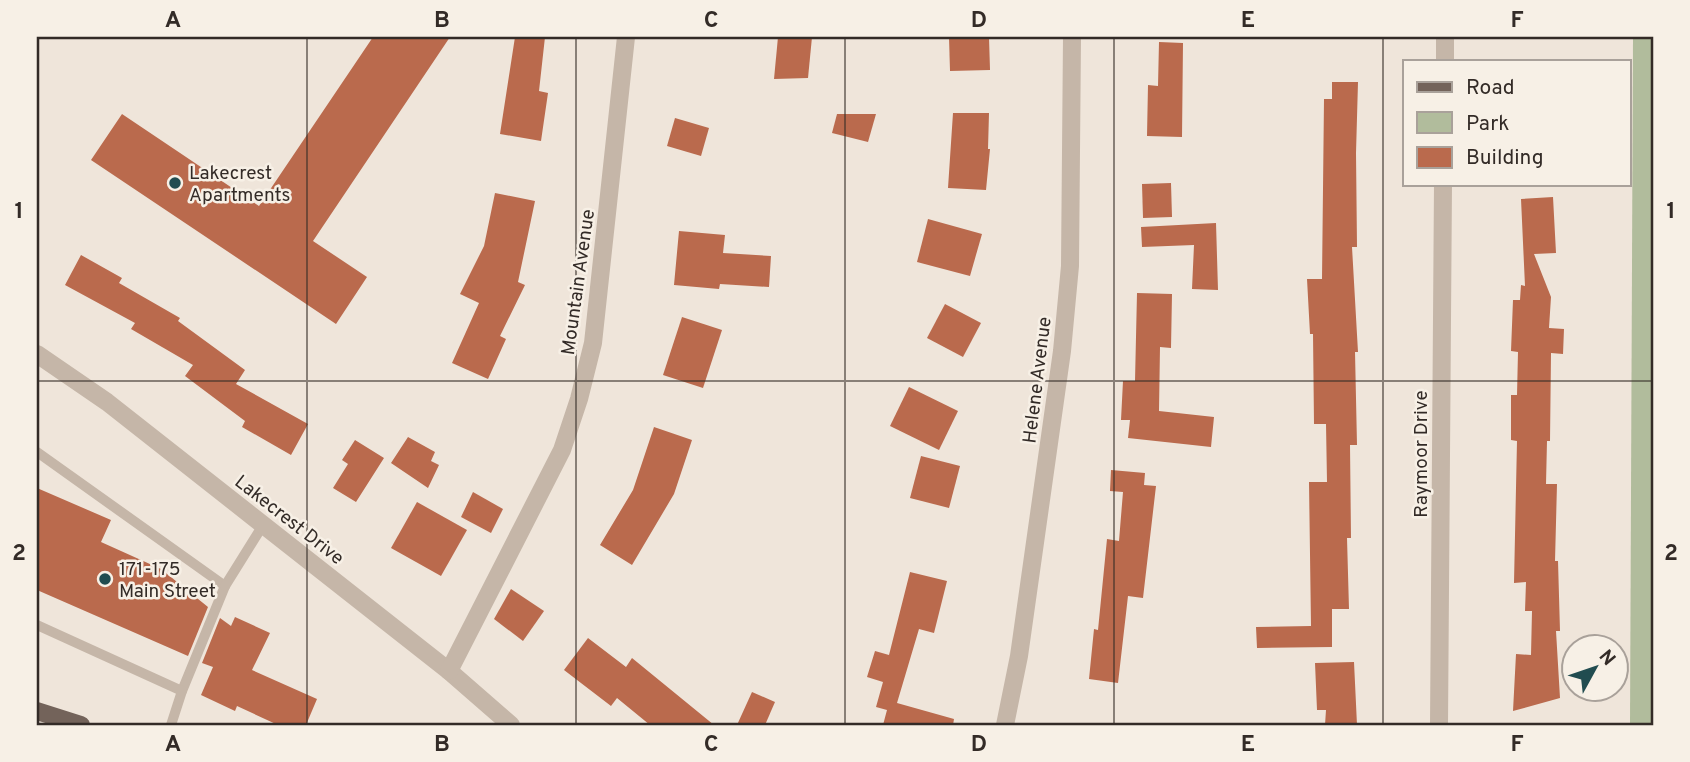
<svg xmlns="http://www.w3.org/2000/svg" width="1690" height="762" font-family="Overpass,sans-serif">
	<rect width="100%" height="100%" fill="#efe5da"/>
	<path fill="#b1bc9c" d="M1633,37H1653V725H1630Z"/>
	<g fill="#ba6a4d">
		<path d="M373,37H450L313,241L367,277L336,324L91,160L122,114L259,206Z"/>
		<path d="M515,37H545L539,91L548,93L541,141L500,134Z"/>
		<path d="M778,37H812L808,78L774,79Z"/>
		<path d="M949,37H989L990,70L950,71Z"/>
		<path d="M1159,42L1183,43L1182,137L1147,136L1148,85L1158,86Z"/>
		<path d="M1332,82H1358L1356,153L1357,247H1352L1358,352H1355L1357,445H1350L1351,538H1347L1349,609H1332V647L1257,648L1256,627L1311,626L1309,482H1327L1326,424H1314L1313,334H1310L1307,279H1322L1324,99H1332Z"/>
		<path d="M953,113H989L988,149H990L986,190L948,188Z"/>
		<path d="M837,114H876L868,142L832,133Z"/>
		<path d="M675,118L709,128L701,156L667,146Z"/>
		<path d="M1171,183L1172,217L1143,218L1142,184Z"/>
		<path d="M495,193L535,201L518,282L525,285L500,336L506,339L488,379L452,363L479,303L460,294L484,246Z"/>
		<path d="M1553,197L1556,253L1534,254L1551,297L1549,328L1564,329L1563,354L1551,353L1550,441H1547L1546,484H1557L1555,561H1558L1560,631H1556L1560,698L1513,711L1516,654L1531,655L1532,611H1525L1526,582L1514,583L1517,441L1511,440V395H1517L1518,352L1511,351L1513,300H1520L1521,285L1525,286L1521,199Z"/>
		<path d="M928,219L982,234L970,276L917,262Z"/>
		<path d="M1216,223L1218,290L1192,289L1194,245L1142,247L1141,227Z"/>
		<path d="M679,231L725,235L723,253L771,256L769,287L720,284L719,289L674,285Z"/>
		<path d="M81,255L122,278L119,283L180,318L178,321L245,370L236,384L308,424L291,455L242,427L245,421L185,376L193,365L131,329L135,323L65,285Z"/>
		<path d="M1137,293L1172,294L1171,348L1160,347L1159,411L1214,417L1211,447L1128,438L1130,420H1121L1123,381H1135Z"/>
		<path d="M945,304L981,323L963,357L927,338Z"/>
		<path d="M682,317L722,330L703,388L663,375Z"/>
		<path d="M909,387L958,411L939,450L890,426Z"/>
		<path d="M654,427L692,440L674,494L632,565L600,545L633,490Z"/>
		<path d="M408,437L435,452L431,461L439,465L428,488L391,463Z"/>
		<path d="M355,440L384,458L356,502L333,488L348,464L342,460Z"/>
		<path d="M921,456L960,466L949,508L910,498Z"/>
		<path d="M1111,470L1145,473L1144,485L1156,486L1143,598L1128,596L1118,683L1089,679L1094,629L1098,630L1107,539L1119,541L1123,492L1110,491Z"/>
		<path d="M37,488L111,520L101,542L161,569L208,607L188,656L37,590Z"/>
		<path d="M473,492L503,509L491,533L461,517Z"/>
		<path d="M417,502L467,530L441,576L391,548Z"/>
		<path d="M910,572L947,581L934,633L919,629L897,703L954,719L953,725H883L887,710L876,707L883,682L867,677L875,651L889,655Z"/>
		<path d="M511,589L544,611L523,641L494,619Z"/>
		<path d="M235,617L270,633L252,670L317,699L306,725H278L237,706L235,711L201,695L213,667L202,663L220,618L231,626Z"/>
		<path d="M588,638L626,667L632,658L714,725H650L617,698L611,706L564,670Z"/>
		<path d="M1354,662L1357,725H1325L1326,710H1317L1315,663Z"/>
		<path d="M752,692L775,702L765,725H737Z"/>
	</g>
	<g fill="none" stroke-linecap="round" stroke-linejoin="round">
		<g stroke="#c5b6a8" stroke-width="10">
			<path d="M37,452L225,586L182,691L171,725"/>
			<path d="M225,586L263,525"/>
			<path d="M37,625L182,691"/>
		</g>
		<g stroke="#c5b6a8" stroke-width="18">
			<path d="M1445,61V37"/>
			<path d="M37,354L107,402L449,671L511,725"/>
			<path d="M449,671L562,450L579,399L593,343L626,37"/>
			<path d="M1005,725L1019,656L1062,351L1070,266L1072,37"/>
			<path d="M1439,725L1443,184"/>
		</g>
		<path stroke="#73635a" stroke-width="18" d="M37,711L81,725"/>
	</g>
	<path fill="none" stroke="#332b27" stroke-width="2" stroke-opacity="0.55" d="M307,37V725M576,37V725M845,37V725M1114,37V725M1383,37V725M37,381H1653"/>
	<g fill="#214c50" stroke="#f7f0e6" stroke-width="2.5">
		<circle cx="175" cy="183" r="7"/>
		<circle cx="105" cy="579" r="7"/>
	</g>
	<g text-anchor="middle" stroke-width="5" stroke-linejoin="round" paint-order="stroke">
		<g font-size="19" fill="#332b27" stroke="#f7f0e6" text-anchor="start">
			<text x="189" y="179">Lakecrest<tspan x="189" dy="22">Apartments</tspan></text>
			<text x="119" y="575">171-175<tspan x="119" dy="22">Main Street</tspan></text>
		</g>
		<g font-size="19" fill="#332b27" stroke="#f7f0e6">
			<text transform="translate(577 282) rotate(-82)" y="7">Mountain Avenue</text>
			<text transform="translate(1036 380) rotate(-83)" y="7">Helene Avenue</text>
			<text transform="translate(1420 454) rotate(-90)" y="7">Raymoor Drive</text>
			<text transform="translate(290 519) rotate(38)" y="7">Lakecrest Drive</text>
		</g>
	</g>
	<rect width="1690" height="762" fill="none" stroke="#f7f0e6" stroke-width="77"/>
	<rect x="1403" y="60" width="228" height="126" fill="#f7f0e6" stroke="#a9a19a" stroke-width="2"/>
	<rect x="1417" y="82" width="35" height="10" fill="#73635a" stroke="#a9a19a" stroke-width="2"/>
	<text x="1466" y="94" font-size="21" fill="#332b27">Road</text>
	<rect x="1417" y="112" width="35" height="21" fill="#b1bc9c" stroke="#a9a19a" stroke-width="2"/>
	<text x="1466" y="130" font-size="21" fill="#332b27">Park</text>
	<rect x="1417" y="147" width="35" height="21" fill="#ba6a4d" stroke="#a9a19a" stroke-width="2"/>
	<text x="1466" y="164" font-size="21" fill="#332b27">Building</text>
	<g transform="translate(1595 668) rotate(50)"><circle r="33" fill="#f7f0e6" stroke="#a9a19a" stroke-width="2"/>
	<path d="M0-5L12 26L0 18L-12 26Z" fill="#214c50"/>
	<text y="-10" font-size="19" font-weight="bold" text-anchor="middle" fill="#332b27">N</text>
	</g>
	<rect x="38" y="38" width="1614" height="686" fill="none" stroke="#332b27" stroke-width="2.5"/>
	<g font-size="23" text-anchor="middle" font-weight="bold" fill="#332b27">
		<text x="173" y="27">A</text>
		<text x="442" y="27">B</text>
		<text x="711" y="27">C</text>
		<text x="979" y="27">D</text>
		<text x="1248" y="27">E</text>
		<text x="1517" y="27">F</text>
		<text x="19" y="218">1</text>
		<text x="1671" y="218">1</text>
		<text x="19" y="560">2</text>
		<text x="1671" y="560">2</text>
		<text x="173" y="751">A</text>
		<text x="442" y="751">B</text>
		<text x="711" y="751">C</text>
		<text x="979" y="751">D</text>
		<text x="1248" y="751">E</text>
		<text x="1517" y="751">F</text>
	</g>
</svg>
